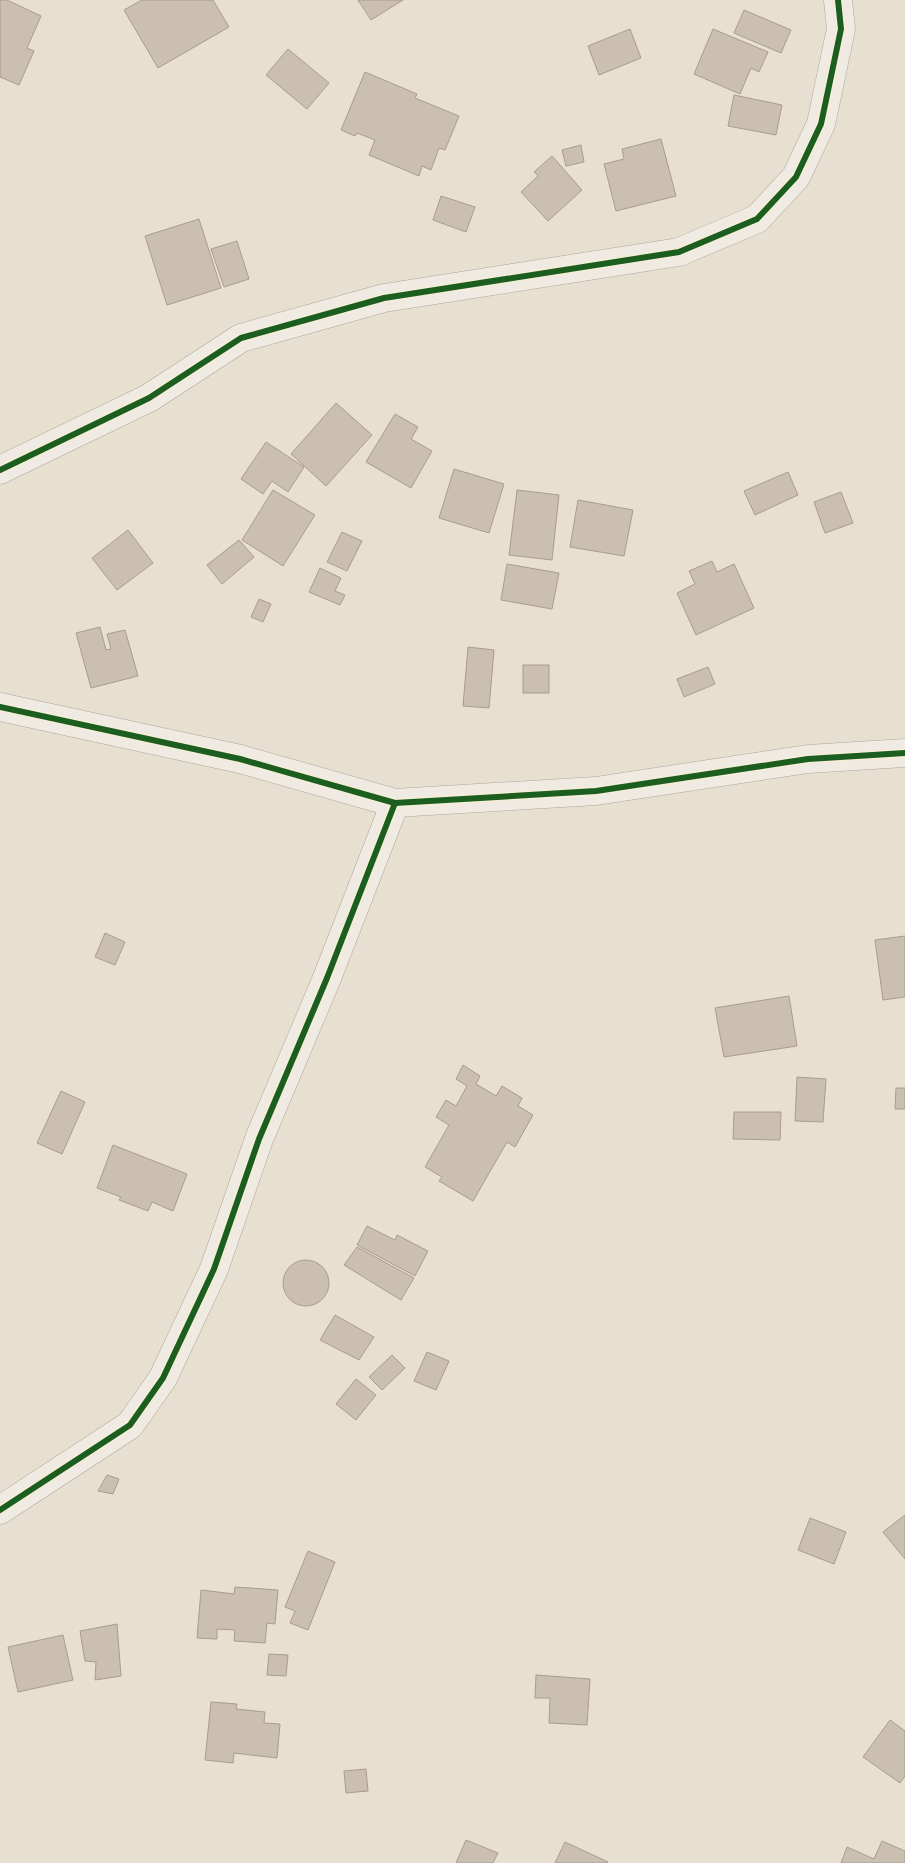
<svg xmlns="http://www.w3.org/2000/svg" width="905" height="1863" font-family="'Zilla Slab',serif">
	<rect width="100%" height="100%" fill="#e7e0d1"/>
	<g fill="#cbbfb2" stroke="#a89c90">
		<path d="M0,0H7L41,16L27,48L34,51L19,85L0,77Z"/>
		<path d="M142,0H213L229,27L158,68L124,10Z"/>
		<path d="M358,0H403L371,20Z"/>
		<path d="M744,10L791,30L781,53L734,33Z"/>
		<path d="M630,29L641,58L599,75L588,46Z"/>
		<path d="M713,29L768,52L759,72L751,68L740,94L694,74Z"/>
		<path d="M288,49L329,83L307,109L266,75Z"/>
		<path d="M365,72L417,94L415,98L459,116L445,150L439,148L431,170L422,166L419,176L369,155L375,140L357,133L355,136L341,130Z"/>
		<path d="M734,95L782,105L776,135L728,126Z"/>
		<path d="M661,139L676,196L616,211L604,164L624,159L622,149Z"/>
		<path d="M581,145L584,162L566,166L562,150Z"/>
		<path d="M552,156L582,190L548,221L521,192L538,176L534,172Z"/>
		<path d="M441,196L475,207L466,232L433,220Z"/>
		<path d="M199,219L221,288L167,305L145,236Z"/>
		<path d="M237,241L249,279L224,287L211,249Z"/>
		<path d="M336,403L372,435L326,486L291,454Z"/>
		<path d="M395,414L418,427L411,439L432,451L411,488L366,462Z"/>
		<path d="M266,442L304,467L288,492L272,481L263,494L241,479Z"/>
		<path d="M454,469L504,484L489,533L439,518Z"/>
		<path d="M788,472L798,495L755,515L744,491Z"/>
		<path d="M273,490L315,515L283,566L242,540Z"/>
		<path d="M517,490L559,495L552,560L509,555Z"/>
		<path d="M841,492L853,523L825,533L814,502Z"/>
		<path d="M578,500L633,510L624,556L570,547Z"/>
		<path d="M128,530L153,563L117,590L92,558Z"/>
		<path d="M342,532L362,541L347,571L327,562Z"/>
		<path d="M239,540L254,557L222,584L207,565Z"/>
		<path d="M712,561L717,572L734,564L754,608L696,635L677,593L695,584L689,571Z"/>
		<path d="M507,564L559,573L552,609L501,600Z"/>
		<path d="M320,568L341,578L335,591L345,595L340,605L309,592Z"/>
		<path d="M259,599L271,604L263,622L251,617Z"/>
		<path d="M100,627L106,650L111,649L107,634L125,630L138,676L91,688L76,633Z"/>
		<path d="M468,647L494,650L489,708L463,706Z"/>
		<rect x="523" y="665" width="26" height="28"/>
		<path d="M708,667L715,684L684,697L677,679Z"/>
		<path d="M105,933L125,942L115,965L95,957Z"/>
		<path d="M905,936V997L883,1000L875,940Z"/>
		<path d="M789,996L797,1046L724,1057L715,1008Z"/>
		<path d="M463,1065L480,1076L476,1084L496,1096L502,1086L522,1098L518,1106L533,1115L515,1147L507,1142L473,1201L439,1181L442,1177L425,1167L449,1125L436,1117L446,1100L456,1106L467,1086L456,1079Z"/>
		<path d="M797,1077L826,1079L823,1122L795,1121Z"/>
		<path d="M896,1088H905V1109H895Z"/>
		<path d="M61,1091L85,1102L62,1154L37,1143Z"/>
		<path d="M734,1112H781L780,1140L733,1139Z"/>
		<path d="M113,1145L187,1174L173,1211L152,1202L148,1211L119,1200L121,1197L97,1188Z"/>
		<path d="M367,1226L395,1240L397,1235L428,1251L415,1276L357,1245Z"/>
		<path d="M357,1247L414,1278L401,1300L344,1265Z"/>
		<circle cx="306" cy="1283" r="23"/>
		<path d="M335,1315L374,1337L359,1360L320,1340Z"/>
		<path d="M427,1352L449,1361L436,1390L414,1381Z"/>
		<path d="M392,1355L405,1368L382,1390L369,1377Z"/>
		<path d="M356,1379L376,1395L356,1420L336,1404Z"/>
		<path d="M107,1475L119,1479L113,1494L98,1491Z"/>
		<path d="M905,1515V1559L883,1532Z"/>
		<path d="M810,1518L846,1532L834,1564L798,1550Z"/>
		<path d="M308,1551L335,1562L308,1630L290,1623L295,1611L285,1607Z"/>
		<path d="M235,1587L278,1590L275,1624L267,1623L265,1643L234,1641L235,1630L217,1629V1639L197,1638L201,1590L234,1594Z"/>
		<path d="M117,1624L121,1676L95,1680L96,1662L85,1661L80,1631Z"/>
		<path d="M63,1635L73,1680L18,1692L8,1647Z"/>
		<path d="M269,1654L288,1655L286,1676L267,1675Z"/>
		<path d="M536,1675L590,1679L587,1725L549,1723L550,1698H535Z"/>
		<path d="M211,1702L237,1704L236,1709L265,1712L264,1723L280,1724L277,1758L234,1753L233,1763L205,1760Z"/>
		<path d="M890,1720L905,1731V1776L900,1783L863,1757Z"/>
		<path d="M366,1769L368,1791L346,1793L344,1771Z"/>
		<path d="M466,1840L498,1853L493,1863H456Z"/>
		<path d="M882,1841L905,1851V1863H841L847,1847L874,1859Z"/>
		<path d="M565,1842L608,1862L607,1863H555Z"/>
	</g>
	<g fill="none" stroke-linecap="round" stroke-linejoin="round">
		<g stroke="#ada599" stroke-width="29">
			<g id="minor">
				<path d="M0,470L149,398L241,338L384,298L679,252L757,219L796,177L821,124L841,29L838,0"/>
				<path d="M0,707L240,759L395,803L596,791L808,759L905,753"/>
				<path d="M0,1510L130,1425L163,1378L214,1269L259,1139L327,978L395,803"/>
			</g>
		</g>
		<use href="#minor" stroke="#efebe3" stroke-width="28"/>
		<g stroke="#f7eed8" stroke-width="9">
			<g id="cycleway">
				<path d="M0,470L149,398L241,338L384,298L679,252L757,219L796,177L821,124L841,29L838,0"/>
				<path d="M0,707L240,759L395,803L596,791L808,759L905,753"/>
				<path d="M0,1510L130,1425L163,1378L214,1269L259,1139L327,978L395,803"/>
			</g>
		</g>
		<use href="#cycleway" stroke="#1b5e20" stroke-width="6"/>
	</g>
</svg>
